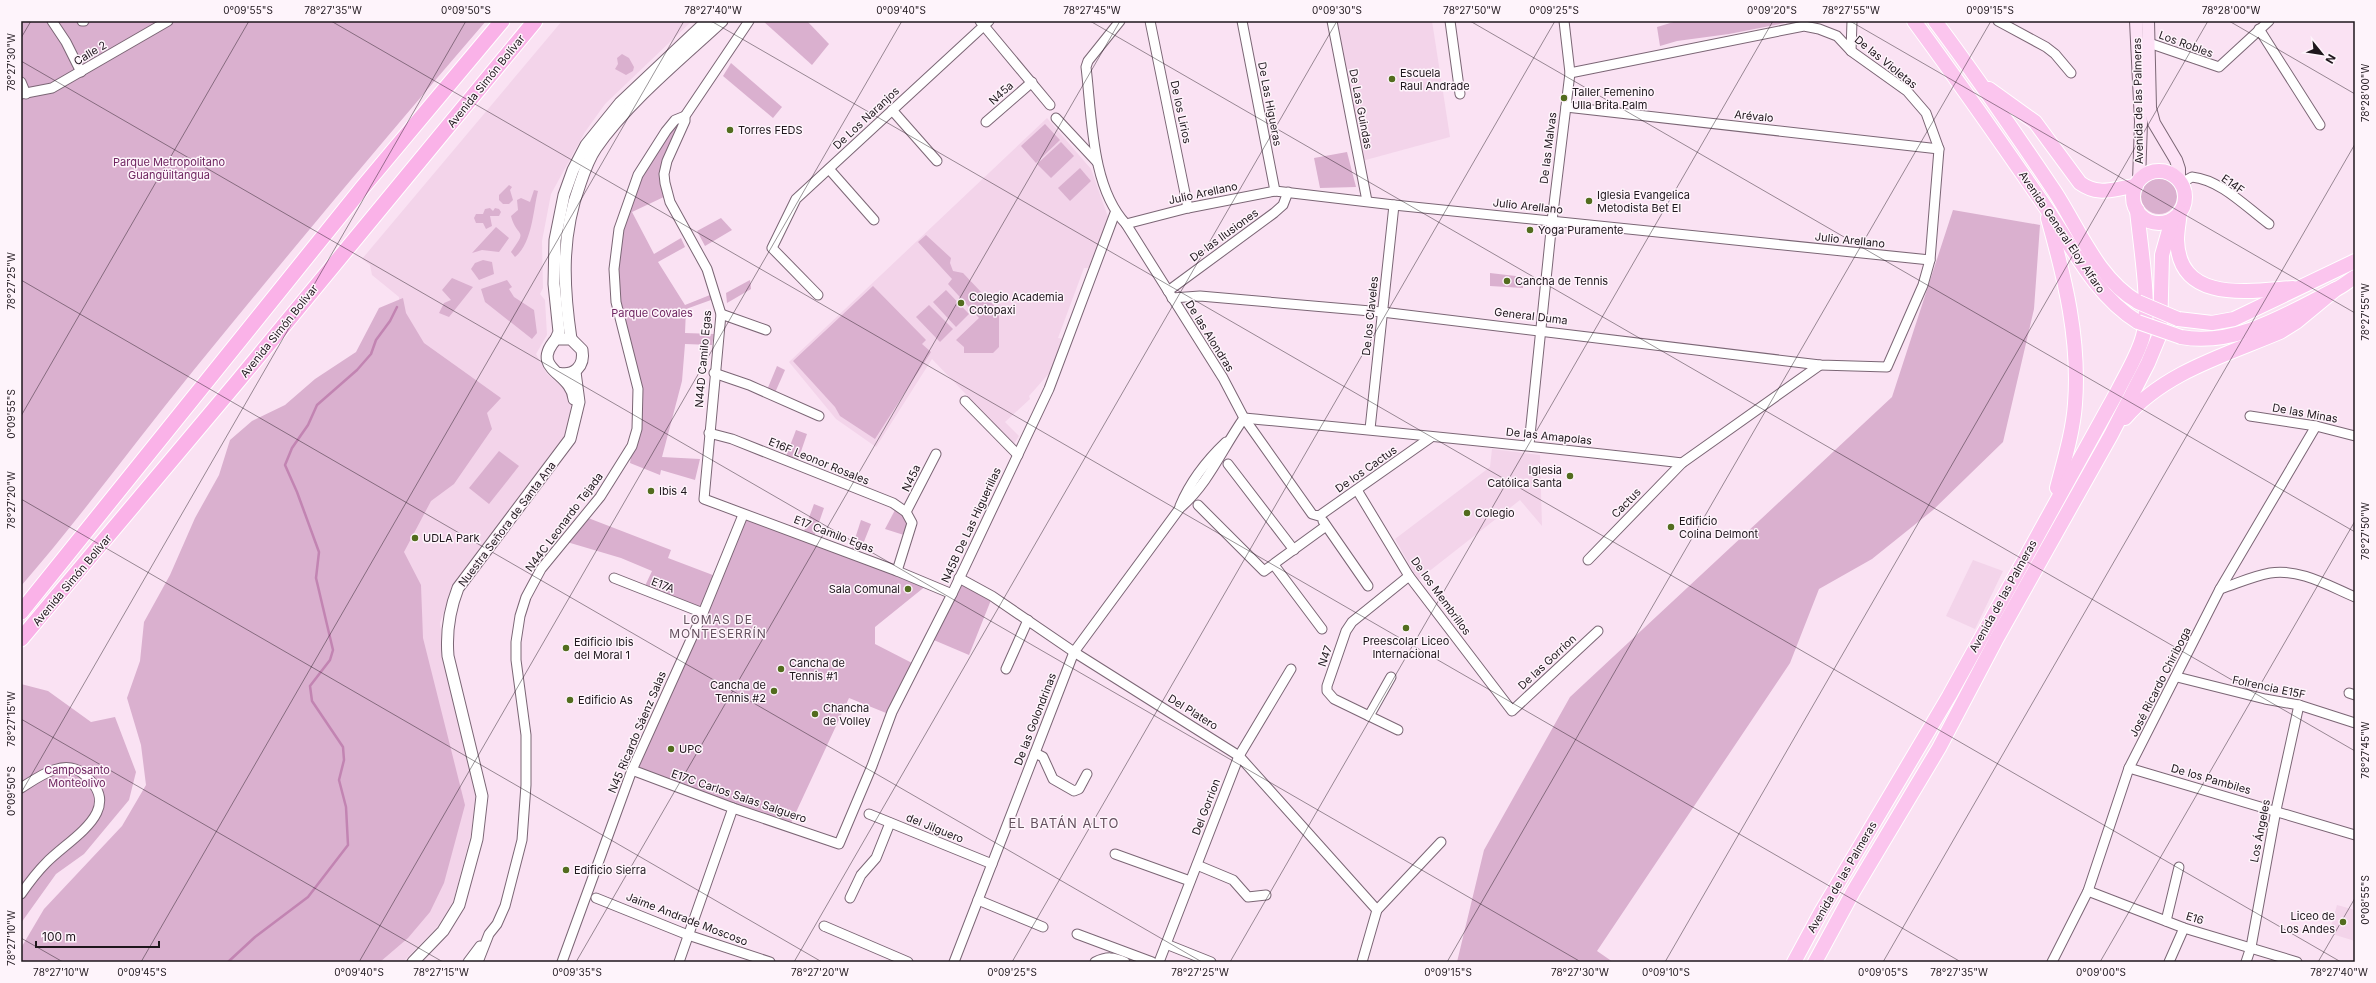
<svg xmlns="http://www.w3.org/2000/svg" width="2376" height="983" font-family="Inter,sans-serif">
	<rect width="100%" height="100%" fill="#fae2f3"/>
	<g fill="#f3d4ea">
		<path d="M562,21H692L605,104L585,132L551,194L542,241L543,288L540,294L545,300L547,335L536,354L547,374L566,390L571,405L567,433L450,594L440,623L447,677L476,797L471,834L453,902L438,926L403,962H251L400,314L399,297L372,275L370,265L362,259Z"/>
		<path d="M1329,21H1432L1450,137L1362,161Z"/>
		<path d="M1047,118L1091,169L1108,217L1090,268H1084L1058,338L1065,339L1052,370L1029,396L1030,399L1005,422L1019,436L1014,444L932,359L876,447L836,419L789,362Z"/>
		<path d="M1492,449L1540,455L1542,526L1520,500L1418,580L1395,539L1490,467Z"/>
		<path d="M1973,560L2003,571L1975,629L1946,616Z"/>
		<path d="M2337,905L2355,910V941L2329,933Z"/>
	</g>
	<g fill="#dab0cf">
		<path d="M21,21H486C387,136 289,253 193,371C135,442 81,517 21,586Z"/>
		<path d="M763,21H807L829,44L812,65Z"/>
		<path d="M1677,21H1795L1729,34L1677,41L1660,46L1657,27Z"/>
		<path d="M622,54L629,58L634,67L633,71L626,75L615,69L618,64L617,58Z"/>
		<path d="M731,63L782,107L773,118L723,76Z"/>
		<path d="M685,116L667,161L668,195L632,212L654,254L681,238L685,247L658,262L685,305L710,295L711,300L686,309L685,333L714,334L712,345L685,344L682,381L662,457L700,459L695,480L661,470L660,475L630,463L639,402L616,302L622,215L666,131Z"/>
		<path d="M1045,124L1060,140L1036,163L1021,146Z"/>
		<path d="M1061,142L1074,156L1051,178L1037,164Z"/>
		<path d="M1347,152L1356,187L1320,188L1314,158Z"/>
		<path d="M1080,168L1091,181L1070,201L1058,188Z"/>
		<circle cx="2159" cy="196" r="18"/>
		<path d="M509,185L512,187L510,190L513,200L509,204H503L499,200V195Z"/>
		<path d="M534,190L538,191C533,211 532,244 515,257L511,252C529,227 517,239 511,216L518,210L517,200L521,198L530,202Z"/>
		<path d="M490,208L493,211L495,208L499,209L501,212L499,216H490L492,226L486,229L483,223H476L474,218L476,214H483L485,209Z"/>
		<path d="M1953,210L2040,225L2034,309L2003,442L1933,510L1872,559L1819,589L1790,663L1597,951L1613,962H1457L1484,850L1570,697L1892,397Z"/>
		<path d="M721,218L732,230L705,246L697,231Z"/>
		<path d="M496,227L509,238L499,252L482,250L472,253Z"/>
		<path d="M926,235L951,258L950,263L953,271L963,273L999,311V347L993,353H964V347L956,340L979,318L948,284L952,279L918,242Z"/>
		<path d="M483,260L492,262L494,274L479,280L471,269L475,263Z"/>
		<path d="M1490,273L1524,277L1523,288L1490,286Z"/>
		<path d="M452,278L473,287L449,317L439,313L444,303L451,300L442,290Z"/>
		<path d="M507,280L512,287L509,289L514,297L534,310L537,333L532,339L485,302L481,289Z"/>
		<path d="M750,280L751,289L727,303L726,293Z"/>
		<path d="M873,286L926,340L922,344L931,352L875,439L840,416L835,407L793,361Z"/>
		<path d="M946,290L969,314L956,327L933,302Z"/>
		<path d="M403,298L406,313L424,343L501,398L487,413L492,429L454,484L431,501L404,552L421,585L423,638L465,805L444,883L430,912L408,938L380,962H21V948L44,909L122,826L146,785L141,745L127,698L140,661L144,622L170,575L195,518L219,475L230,440L252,421L285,405L315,379L356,352L379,308Z"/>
		<path d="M929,305L953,329L940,342L916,317Z"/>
		<path d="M777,366L785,370L774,395L767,390Z"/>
		<path d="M796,430L807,434L797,463L785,459Z"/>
		<path d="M499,451L519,466L489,504L469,488Z"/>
		<path d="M814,504L824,508L814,537L803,534Z"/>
		<path d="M895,510L911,522L907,536L885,529Z"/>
		<path d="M583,516L671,550L668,558L718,577L744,516L927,585L875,627V644L914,664L891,715L849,698L791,823L683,789L632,770L703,613L644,588L652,571L621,558L567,542Z"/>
		<path d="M861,520L871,524L859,554L851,551Z"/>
		<path d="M956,584L966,585L991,600L969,655L929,638Z"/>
		<path d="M21,684L48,691L91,722L115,717L136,772L129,800L84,854L56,874L21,923Z"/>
	</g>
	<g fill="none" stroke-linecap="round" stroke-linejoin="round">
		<path stroke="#c284b2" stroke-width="2.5" d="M228,962L255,937L308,897L348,845L346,807L339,780L344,760L343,747L312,701L310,686L330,660L333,650L316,578L319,552L297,492L285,465L292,448L308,425L317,405L357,370L371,354L376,340L390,321L397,307"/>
		<g stroke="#7b6675" stroke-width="11">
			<g id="minor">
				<path d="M52,21L66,42L81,72"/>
				<path d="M82,21H84"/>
				<path d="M749,21L685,116V121L667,161L664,174L665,183L670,202L707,269L721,314L704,499L897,571L952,594"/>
				<path d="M980,21L1050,105"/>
				<path d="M1120,21L1088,61L1086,67C1092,116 1091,187 1126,224L1223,378L1244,418L1312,514L1319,516L1430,438"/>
				<path d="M1150,21L1188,208"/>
				<path d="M1242,21L1275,191"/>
				<path d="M1332,21L1367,201"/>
				<path d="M1450,21L1460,94"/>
				<path d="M1998,21L2046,47L2055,54L2071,73"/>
				<path d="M2259,29L2320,125"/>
				<path d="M2149,43L2219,67L2269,21"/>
				<path d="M1851,51L1852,21"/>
				<path d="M21,82L26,94"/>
				<path d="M21,94L52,88L168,21"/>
				<path d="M1566,107L1939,149"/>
				<path d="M892,110L937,161"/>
				<path d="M1056,118L1097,162"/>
				<path d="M986,122L1032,82"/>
				<path d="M829,169L874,220"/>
				<path d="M2181,183L2192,177C2221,180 2246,207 2269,224"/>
				<path d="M1126,224L1188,208L1275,191L1394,205L1930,260"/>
				<path d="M1168,291L1274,213L1283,205L1288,192"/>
				<path d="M818,295L772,248L796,199L989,21"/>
				<path d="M1172,298L1200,296L1382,312L1820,365L1887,367L1923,285L1930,260L1939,149L1926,113L1907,91L1851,51L1837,36L1819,29L1804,26L1570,73"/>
				<path d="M721,314L766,330"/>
				<path d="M714,373L749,385L819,416"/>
				<path d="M965,401L1018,455"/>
				<path d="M2250,416L2316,426L2355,436"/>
				<path d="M1244,418C1390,432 1536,446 1682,463"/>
				<path d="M1370,429L1394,205"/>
				<path d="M709,433L732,439L893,503L906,512L912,523L897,571"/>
				<path d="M1529,445L1552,221L1570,73L1564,21"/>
				<path d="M1228,464L1294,550"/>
				<path d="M1357,490L1409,576L1512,711L1598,631"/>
				<path d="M1198,505L1264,571L1326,526"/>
				<path d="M1180,506C1190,482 1207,460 1226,442"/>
				<path d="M906,512L936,454"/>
				<path d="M1323,521L1368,586"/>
				<path d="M1588,560L1682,463L1820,365"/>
				<path d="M1274,565L1322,629"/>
				<path d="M614,578L703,613"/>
				<path d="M959,578L992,596L1074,652L1239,756L1377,910"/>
				<path d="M2220,589C2236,584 2253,576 2270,573C2299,568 2329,586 2355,597"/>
				<path d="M1006,669L1028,620"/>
				<path d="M2177,677L2265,699L2299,705L2355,723"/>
				<path d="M2349,693L2355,695"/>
				<path d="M1369,716L1391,677"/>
				<path d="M1398,730L1334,699L1327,691V686L1346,631L1352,622L1409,576"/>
				<path d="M1035,753L1043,757L1053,779L1074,791L1079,789L1087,774"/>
				<path d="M2129,768L2355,835"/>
				<path d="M632,770L733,808L839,844L872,766L892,712L952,594L1049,389L1115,213"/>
				<path d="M21,788C37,778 63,758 82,773C129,809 70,838 46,863C37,872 28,884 21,894"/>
				<path d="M869,814L992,864"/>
				<path d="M1115,854L1190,881"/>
				<path d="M1197,865L1233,880L1248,897L1266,895"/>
				<path d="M2088,891L2184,928L2297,962"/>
				<path d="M596,898L688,935L770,962"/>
				<path d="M850,898L861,875L876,858L890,823"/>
				<path d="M978,900L1043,927"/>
				<path d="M2166,921L2179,867"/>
				<path d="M824,926L908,962"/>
				<path d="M1077,934L1152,962"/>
				<path d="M1166,944L1211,962"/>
				<path d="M468,962L480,946"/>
				<path d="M478,962L489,934L497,924L505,906L522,840L526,785V735L516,660V642L520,616L526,597L541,569L600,497L632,446L637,429L638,389L616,302L614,269L619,229L638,175L666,131L675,120L685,116"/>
				<path d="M562,962L632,770L703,613L743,515"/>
				<path d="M679,962L733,808"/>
				<path d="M954,962L1074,652L1180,508C1209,483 1222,449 1244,418"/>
				<path d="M1095,962C1107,956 1114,957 1125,962"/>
				<path d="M1159,962L1239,756L1291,669"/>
				<path d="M1362,962L1377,910L1441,842"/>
				<path d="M2052,962L2088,891L2129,768L2220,589L2316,426"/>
				<path d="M2169,962L2184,928"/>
				<path d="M2246,962L2251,947L2276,810L2299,705"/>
			</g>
		</g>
		<g stroke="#7b6675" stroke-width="13">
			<g id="tertiary">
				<path d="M556,339L559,332L554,284L555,240L564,195L573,170L586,145L620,103L707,21"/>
				<path d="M571,339C563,285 561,235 580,184C584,172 589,158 596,148C628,102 681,59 722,21"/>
				<path d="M558,373C574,377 585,366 582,350L571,339H556C529,370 572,372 574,399"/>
				<path d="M413,962L443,931L459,905L477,839L482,796L448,656C446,632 449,611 458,588L570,439L579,402L575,372"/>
			</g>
		</g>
		<g stroke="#7b6675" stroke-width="14">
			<g id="secondary">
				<path d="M2136,21L2141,122L2139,181"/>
				<path d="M2148,21L2150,108L2154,123L2176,160L2179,169V180"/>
			</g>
		</g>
		<g stroke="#fff" stroke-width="16">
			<g id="primary">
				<path d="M1914,21C1958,81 2000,141 2042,202C2071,244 2093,294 2138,322"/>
				<path d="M1935,21C1977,77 2016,134 2055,192C2079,229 2098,279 2138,302"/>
				<path d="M1989,89L2035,122L2080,183C2100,197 2113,188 2136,186"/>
				<circle cx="2159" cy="197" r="26"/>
				<path d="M2180,212C2179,221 2177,231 2177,240C2179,304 2250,291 2293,288"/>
				<path d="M2048,218C2065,279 2080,340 2075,404C2073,432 2064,461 2057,488"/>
				<path d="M2178,319L2212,323L2234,319L2355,261"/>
				<path d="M2181,337C2235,347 2287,314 2334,290C2342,287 2348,281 2355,277"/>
				<path d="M2125,418C2164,372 2226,355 2280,332L2296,322L2336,289"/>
				<path d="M1794,962L1821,912L1949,696L2117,392C2126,374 2138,355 2143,336C2151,307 2140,243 2137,210"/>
				<path d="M1815,962L1853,892L1939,748L1997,638L2111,435L2148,363L2160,334L2162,255L2172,220"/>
			</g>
		</g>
		<g stroke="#fff" stroke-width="17">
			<g id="trunk">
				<path d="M21,612L363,187L502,21"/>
				<path d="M21,639L238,381L535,21"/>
			</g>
		</g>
		<use href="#minor" stroke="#fff" stroke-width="9"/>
		<use href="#tertiary" stroke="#fff" stroke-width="11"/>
		<use href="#secondary" stroke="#fde2f6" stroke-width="12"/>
		<use href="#primary" stroke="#fbc5ee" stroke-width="14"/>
		<use href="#trunk" stroke="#fab2e8" stroke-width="15"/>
		<g stroke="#fff" stroke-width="16" stroke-linecap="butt">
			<g id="primary-bridge">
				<path d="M2138,302L2178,319"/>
				<path d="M2138,322L2181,337"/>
			</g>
		</g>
		<use href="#primary-bridge" stroke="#fbc5ee" stroke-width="14"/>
	</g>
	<path fill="none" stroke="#1e161c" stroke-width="1" stroke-opacity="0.45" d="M331,21L1961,962M711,21L2341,962M1090,21L2355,751M1470,21L2355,532M1850,21L2355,313M2229,21L2355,94M21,38L31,21M21,61L1581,962M21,280L1202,962M21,416L249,21M21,499L822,962M21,719L443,962M21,793L466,21M21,938L63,962M141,962L684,21M359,962L902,21M576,962L1120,21M794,962L1337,21M1012,962L1555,21M1230,962L1773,21M1447,962L1991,21M1665,962L2208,21M1883,962L2355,144M2100,962L2355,521M2318,962L2355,898"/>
	<g fill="#526c1e" stroke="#fef4fb" stroke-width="1.5">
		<circle cx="1392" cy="79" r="4"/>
		<circle cx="1564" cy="98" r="4"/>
		<circle cx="730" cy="130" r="4"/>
		<circle cx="1589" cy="201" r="4"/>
		<circle cx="1530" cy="230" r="4"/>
		<circle cx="1507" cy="281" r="4"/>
		<circle cx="961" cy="303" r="4"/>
		<circle cx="1570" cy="476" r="4"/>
		<circle cx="651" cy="491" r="4"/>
		<circle cx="1467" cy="513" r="4"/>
		<circle cx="1671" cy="527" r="4"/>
		<circle cx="415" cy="538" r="4"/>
		<circle cx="908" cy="589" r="4"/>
		<circle cx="1406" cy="628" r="4"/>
		<circle cx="566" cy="648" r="4"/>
		<circle cx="781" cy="669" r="4"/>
		<circle cx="774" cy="691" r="4"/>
		<circle cx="570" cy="700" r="4"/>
		<circle cx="815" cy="714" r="4"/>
		<circle cx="671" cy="749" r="4"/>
		<circle cx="566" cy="870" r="4"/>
		<circle cx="2343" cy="922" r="4"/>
	</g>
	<g text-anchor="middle" stroke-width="3" stroke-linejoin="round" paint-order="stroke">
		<g font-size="11" fill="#1e161c" stroke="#fef4fb">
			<text transform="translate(2186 44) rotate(20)" y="4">Los Robles</text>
			<text transform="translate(90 53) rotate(-31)" y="4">Calle 2</text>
			<text transform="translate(1886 62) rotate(39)" y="4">De las Violetas</text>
			<text transform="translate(486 81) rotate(-51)" y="4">Avenida Simón Bolívar</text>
			<text transform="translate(1001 93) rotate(-42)" y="4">N45a</text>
			<text transform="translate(2138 101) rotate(-91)" y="4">Avenida de las Palmeras</text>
			<text transform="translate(1270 104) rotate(79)" y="4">De Las Higueras</text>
			<text transform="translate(1361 109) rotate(79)" y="4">De Las Guindas</text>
			<text transform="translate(1181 112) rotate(78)" y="4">De los Lirios</text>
			<text transform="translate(1754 116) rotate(6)" y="4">Arévalo</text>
			<text transform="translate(866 118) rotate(-43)" y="4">De Los Naranjos</text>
			<text transform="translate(1548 148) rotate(-83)" y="4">De las Malvas</text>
			<text transform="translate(2233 184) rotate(35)" y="4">E14F</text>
			<text transform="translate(1203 193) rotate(-12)" y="4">Julio Arellano</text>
			<text transform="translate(1528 206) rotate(6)" y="4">Julio Arellano</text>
			<text transform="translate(2062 232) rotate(56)" y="4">Avenida General Eloy Alfaro</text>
			<text transform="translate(1224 235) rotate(-36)" y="4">De las Ilusiones</text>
			<text transform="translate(1850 240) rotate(6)" y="4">Julio Arellano</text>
			<text transform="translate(1370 316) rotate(-84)" y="4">De los Claveles</text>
			<text transform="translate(1531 316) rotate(7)" y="4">General Duma</text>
			<text transform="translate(279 331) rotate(-51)" y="4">Avenida Simón Bolívar</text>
			<text transform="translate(1210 336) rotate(58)" y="4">De las Alondras</text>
			<text transform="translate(703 359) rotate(-85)" y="4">N44D Camilo Egas</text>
			<text transform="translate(2305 413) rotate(10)" y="4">De las Minas</text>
			<text transform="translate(1549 436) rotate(6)" y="4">De las Amapolas</text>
			<text transform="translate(819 461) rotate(22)" y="4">E16F Leonor Rosales</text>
			<text transform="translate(1366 469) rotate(-35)" y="4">De los Cactus</text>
			<text transform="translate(911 478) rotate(-64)" y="4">N45a</text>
			<text transform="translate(1626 503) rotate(-46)" y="4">Cactus</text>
			<text transform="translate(564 522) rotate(-53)" y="4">N44C Leonardo Tejada</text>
			<text transform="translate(507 524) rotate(-53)" y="4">Nuestra Señora de Santa Ana</text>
			<text transform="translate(971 525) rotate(-65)" y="4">N45B De Las Higuerillas</text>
			<text transform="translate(834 534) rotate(21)" y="4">E17 Camilo Egas</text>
			<text transform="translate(72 580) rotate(-50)" y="4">Avenida Simón Bolívar</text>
			<text transform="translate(663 585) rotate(21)" y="4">E17A</text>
			<text transform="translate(1441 596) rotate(54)" y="4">De los Membrillos</text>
			<text transform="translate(2003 596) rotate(-61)" y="4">Avenida de las Palmeras</text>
			<text transform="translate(1325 656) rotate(-71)" y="4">N47</text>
			<text transform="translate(1547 662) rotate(-43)" y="4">De las Gorrion</text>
			<text transform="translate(2160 682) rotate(-63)" y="4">José Ricardo Chiriboga</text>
			<text transform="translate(2269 687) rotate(12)" y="4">Folrencia E15F</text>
			<text transform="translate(1193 712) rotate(32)" y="4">Del Platero</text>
			<text transform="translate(1035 719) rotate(-69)" y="4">De las Golondrinas</text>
			<text transform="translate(637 732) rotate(-67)" y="4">N45 Ricardo Sáenz Salas</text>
			<text transform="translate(2211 779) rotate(16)" y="4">De los Pambiles</text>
			<text transform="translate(739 796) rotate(19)" y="4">E17C Carlos Salas Salguero</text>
			<text transform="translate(1206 807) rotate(-69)" y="4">Del Gorrion</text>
			<text transform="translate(935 828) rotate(22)" y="4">del Jilguero</text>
			<text transform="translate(2260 831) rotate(-79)" y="4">Los Ángeles</text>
			<text transform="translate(1842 877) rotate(-60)" y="4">Avenida de las Palmeras</text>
			<text transform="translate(2195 918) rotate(17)" y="4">E16</text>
			<text transform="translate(687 919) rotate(21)" y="4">Jaime Andrade Moscoso</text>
		</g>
		<g font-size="11" fill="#1e161c" stroke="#fef4fb" text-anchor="start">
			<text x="1400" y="77">Escuela<tspan x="1400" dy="13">Raul Andrade</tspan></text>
			<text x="1572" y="96">Taller Femenino<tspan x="1572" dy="13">Ulla Brita Palm</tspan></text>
			<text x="738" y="134">Torres FEDS</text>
			<text x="1597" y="199">Iglesia Evangelica<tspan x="1597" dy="13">Metodista Bet El</tspan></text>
			<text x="1538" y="234">Yoga Puramente</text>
			<text x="1515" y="285">Cancha de Tennis</text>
			<text x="969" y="301">Colegio Academia<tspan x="969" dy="13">Cotopaxi</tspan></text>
			<text x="1562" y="474" text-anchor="end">Iglesia<tspan x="1562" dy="13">Católica Santa</tspan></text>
			<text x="659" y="495">Ibis 4</text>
			<text x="1475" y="517">Colegio</text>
			<text x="1679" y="525">Edificio<tspan x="1679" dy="13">Colina Delmont</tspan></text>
			<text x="423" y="542">UDLA Park</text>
			<text x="900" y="593" text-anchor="end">Sala Comunal</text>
			<text x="1406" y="645" text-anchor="middle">Preescolar Liceo<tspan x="1406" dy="13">Internacional</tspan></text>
			<text x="574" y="646">Edificio Ibis<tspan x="574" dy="13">del Moral 1</tspan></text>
			<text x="789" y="667">Cancha de<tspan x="789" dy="13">Tennis #1</tspan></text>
			<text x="766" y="689" text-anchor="end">Cancha de<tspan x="766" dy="13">Tennis #2</tspan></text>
			<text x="578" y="704">Edificio As</text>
			<text x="823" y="712">Chancha<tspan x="823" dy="13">de Volley</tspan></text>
			<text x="679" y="753">UPC</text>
			<text x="574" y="874">Edificio Sierra</text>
			<text x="2335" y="920" text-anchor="end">Liceo de<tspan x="2335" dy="13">Los Andes</tspan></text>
		</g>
		<g font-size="11" fill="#6e2560" stroke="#fef4fb">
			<text x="169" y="166">Parque Metropolitano<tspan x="169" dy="13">Guangüiltangua</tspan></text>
			<text x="652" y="317">Parque Covales</text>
			<text x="77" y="774">Camposanto<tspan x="77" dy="13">Monteolivo</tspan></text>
		</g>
		<g font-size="12" letter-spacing="1" fill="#64505e" stroke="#fef4fb">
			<text x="718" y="624">LOMAS DE<tspan x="718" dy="14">MONTESERRÍN</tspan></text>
		</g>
		<g font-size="13" letter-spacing="1" fill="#64505e" stroke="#fef4fb">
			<text x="1064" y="828">EL BATÁN ALTO</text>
		</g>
	</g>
	<rect width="2376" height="983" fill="none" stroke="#fef4fb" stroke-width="44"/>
	<g transform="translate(2322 54) rotate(120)" stroke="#fef4fb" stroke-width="3" paint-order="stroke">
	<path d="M0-3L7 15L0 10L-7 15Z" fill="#1e161c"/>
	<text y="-6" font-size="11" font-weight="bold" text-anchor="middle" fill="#1e161c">N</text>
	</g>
	<path d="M36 941v6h123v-6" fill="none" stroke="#1e161c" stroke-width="2"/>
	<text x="42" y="941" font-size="12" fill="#1e161c" stroke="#fef4fb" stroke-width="3" paint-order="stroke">100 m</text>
	<rect x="22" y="22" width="2332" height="939" fill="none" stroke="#1e161c" stroke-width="1.5"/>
	<g font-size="10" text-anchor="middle" fill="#1e161c">
		<text x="248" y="14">0°09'55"S</text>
		<text x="333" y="14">78°27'35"W</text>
		<text x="466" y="14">0°09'50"S</text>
		<text x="713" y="14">78°27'40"W</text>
		<text x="901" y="14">0°09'40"S</text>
		<text x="1092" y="14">78°27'45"W</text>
		<text x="1337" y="14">0°09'30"S</text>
		<text x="1472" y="14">78°27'50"W</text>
		<text x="1554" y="14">0°09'25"S</text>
		<text x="1772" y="14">0°09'20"S</text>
		<text x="1851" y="14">78°27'55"W</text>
		<text x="1990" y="14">0°09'15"S</text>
		<text x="2231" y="14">78°28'00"W</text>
		<text transform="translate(11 62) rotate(-90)" y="4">78°27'30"W</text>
		<text transform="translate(2365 93) rotate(-90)" y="4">78°28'00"W</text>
		<text transform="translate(11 281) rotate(-90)" y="4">78°27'25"W</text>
		<text transform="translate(2365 312) rotate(-90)" y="4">78°27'55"W</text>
		<text transform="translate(11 414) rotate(-90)" y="4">0°09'55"S</text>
		<text transform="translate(11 500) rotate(-90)" y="4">78°27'20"W</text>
		<text transform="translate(2365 531) rotate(-90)" y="4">78°27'50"W</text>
		<text transform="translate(11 719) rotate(-90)" y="4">78°27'15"W</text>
		<text transform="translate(2365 750) rotate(-90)" y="4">78°27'45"W</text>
		<text transform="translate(11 791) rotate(-90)" y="4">0°09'50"S</text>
		<text transform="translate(2365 900) rotate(-90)" y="4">0°08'55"S</text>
		<text transform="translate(11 938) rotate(-90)" y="4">78°27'10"W</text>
		<text x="61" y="976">78°27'10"W</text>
		<text x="142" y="976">0°09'45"S</text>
		<text x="359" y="976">0°09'40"S</text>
		<text x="441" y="976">78°27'15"W</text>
		<text x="577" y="976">0°09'35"S</text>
		<text x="820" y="976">78°27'20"W</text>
		<text x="1012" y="976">0°09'25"S</text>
		<text x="1200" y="976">78°27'25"W</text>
		<text x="1448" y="976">0°09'15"S</text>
		<text x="1580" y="976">78°27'30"W</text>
		<text x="1666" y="976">0°09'10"S</text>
		<text x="1883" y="976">0°09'05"S</text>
		<text x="1959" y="976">78°27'35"W</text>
		<text x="2101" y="976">0°09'00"S</text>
		<text x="2339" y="976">78°27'40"W</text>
	</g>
</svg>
